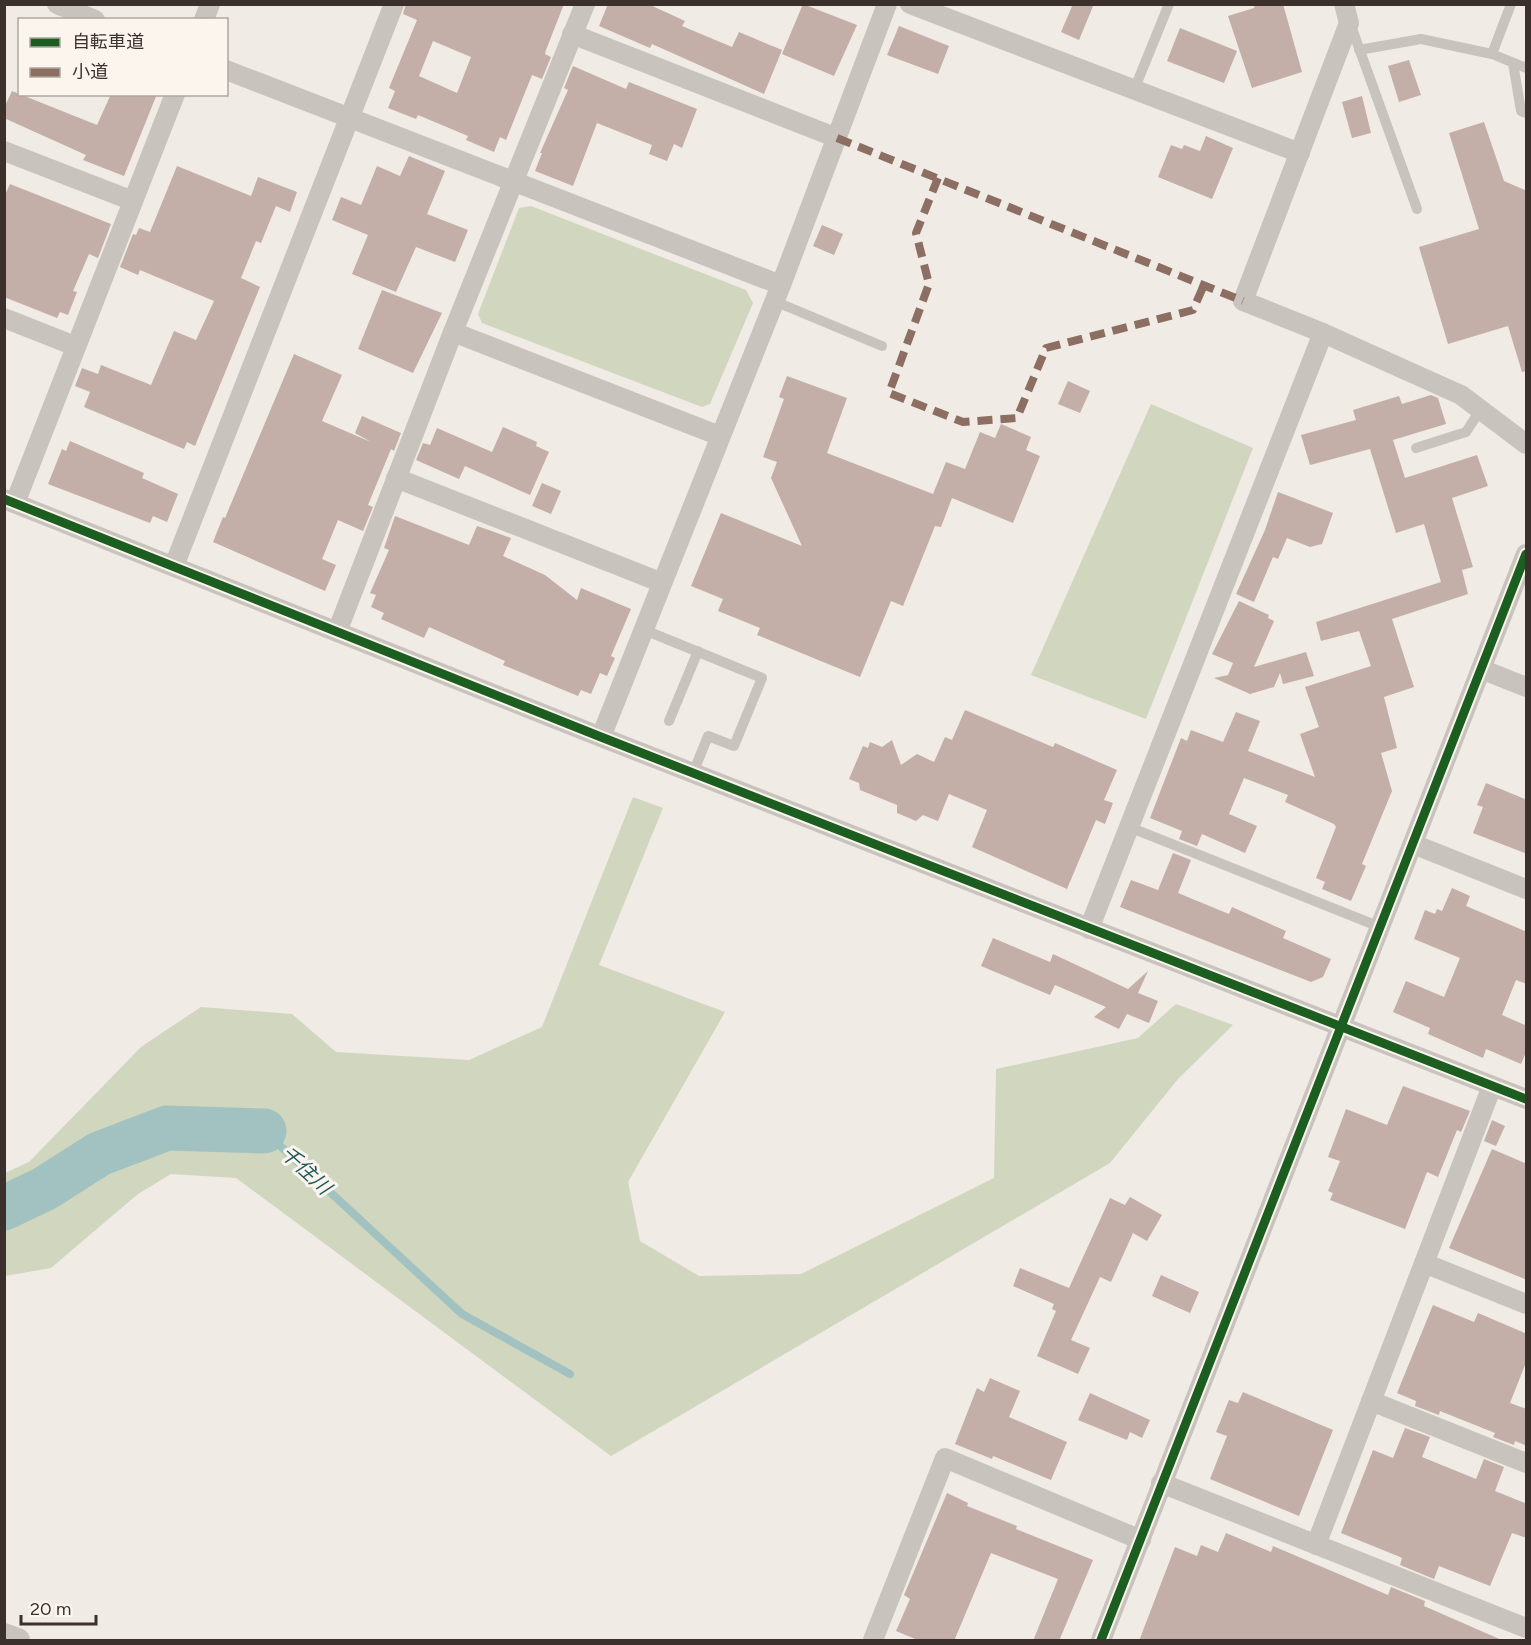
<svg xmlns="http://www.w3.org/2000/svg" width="1531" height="1645" font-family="Figtree,'Noto Sans JP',sans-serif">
	<rect width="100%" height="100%" fill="#f0ebe5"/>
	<g fill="#d1d6bf">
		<path d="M531,206L746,290L753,303L710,404L702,407L482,323L478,314L519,208Z"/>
		<path d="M1151,404L1253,448L1146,719L1031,675Z"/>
		<path d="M633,797L663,808L599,965L725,1012L628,1182L640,1241L699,1276L801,1274L994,1178L996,1069L1138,1038L1176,1004L1233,1025L1178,1079L1110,1163L611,1456L236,1178L171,1174L138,1194L51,1268L5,1276V1173L29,1162L141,1047L201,1007L292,1014L336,1052L469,1060L542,1027Z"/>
	</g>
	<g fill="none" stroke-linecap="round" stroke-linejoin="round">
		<path stroke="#a1c2c1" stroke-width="8" d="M264,1131L462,1314L570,1374"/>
		<path stroke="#a1c2c1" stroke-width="45" d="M4,1208L44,1189L99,1154L167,1128L264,1131"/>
	</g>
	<g fill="#c3afa7" fill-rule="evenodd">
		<path d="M406,4H564L546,50L545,54L551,57L542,79L532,75L506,140L500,137L494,152L466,140L468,136L418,115L416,119L388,108L395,91L389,88L417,20L403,14ZM433,41L471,57L457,93L419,76Z"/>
		<path d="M608,4H648L685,21L682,26L732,47L739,32L782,50L764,94L652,44L650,48L599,26Z"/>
		<path d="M803,4L857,25L834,76L782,54Z"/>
		<path d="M1073,4H1094L1079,40L1061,32Z"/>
		<path d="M1255,4H1283L1302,72L1252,88L1228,16L1254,8Z"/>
		<path d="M899,26L949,46L938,74L887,55Z"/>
		<path d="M1180,28L1237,51L1224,83L1167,61Z"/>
		<path d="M1409,60L1421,95L1399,102L1388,66Z"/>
		<path d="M573,66L626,89L629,82L697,109L682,148L674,144L667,161L649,154L652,145L597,123L573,186L535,171L542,153H540L568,90L564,88Z"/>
		<path d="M12,91L97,125L111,94H157L124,176L83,160L86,155L4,118V108Z"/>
		<path d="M1362,96L1371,133L1352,138L1342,102Z"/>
		<path d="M1484,122L1504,181L1527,191V371L1522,372L1508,326L1448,344L1419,247L1479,229L1449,133Z"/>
		<path d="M1206,136L1233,148L1212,199L1158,177L1171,145L1182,149L1184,145L1200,151Z"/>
		<path d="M409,156L445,171L427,214L468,230L455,262L416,247L396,292L352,274L368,235L332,220L341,197L361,205L377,166L400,176Z"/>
		<path d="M177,166L251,196L258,177L297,192L290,212L276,206L261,243L256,241L241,278L260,287L195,446L187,442L184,449L84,407L90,392L75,386L82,368L98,374L101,365L151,385L174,331L196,340L214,301L140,270L138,275L120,267L133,234L136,235L139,228L150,232Z"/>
		<path d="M10,184L111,224L98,258L89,254L73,291L77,292L68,315L60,312L57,318L4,297V197Z"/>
		<path d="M822,225L843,234L834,255L813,246Z"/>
		<path d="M382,290L442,313L413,373L358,349Z"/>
		<path d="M294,354L342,375L322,421L371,442L355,433L362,416L401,433L394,451L391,449L368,505L373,507L363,531L338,520L322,559L336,565L325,591L213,542L223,517L225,518Z"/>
		<path d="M787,376L847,398L827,453L933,494L946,462L965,469L980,432L995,438L1001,424L1031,437L1026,450L1040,456L1013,523L952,498L941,527L935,526L903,606L891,601L860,677L757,635L760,628L718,611L723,599L691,586L721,513L802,546L771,478L777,462L763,457L784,399L779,397Z"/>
		<path d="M1068,381L1090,391L1080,413L1058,404Z"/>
		<path d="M1431,395L1438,398L1446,424L1393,440L1405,478L1477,455L1488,486L1452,498L1473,567L1462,570L1468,594L1392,619L1414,687L1384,697L1397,748L1381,753L1392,791L1362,864L1366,866L1351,901L1322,889L1325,882L1316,878L1336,827L1334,824L1285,802L1288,795L1244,778L1229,814L1257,826L1245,853L1202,834L1197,846L1179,839L1182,831L1150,818L1181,738L1187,741L1191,730L1223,742L1236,712L1260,721L1248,751L1315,777L1300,734L1319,727L1305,687L1371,666L1359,631L1321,641L1316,622L1441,582L1424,524L1396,533L1370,449L1310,465L1301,435L1356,420L1353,410L1399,396L1402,404Z"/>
		<path d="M503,427L537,442L536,446L549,452L530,495L465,466L459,479L416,460L423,443L430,445L437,428L492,452Z"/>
		<path d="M70,441L144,473L142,478L178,494L167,522L153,516L150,523L48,484L62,449L66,451Z"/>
		<path d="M542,483L561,491L551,514L532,506Z"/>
		<path d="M1278,492L1333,513L1322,544L1310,547L1287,538L1278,559L1273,557L1254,602L1236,594L1265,530Z"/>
		<path d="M395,516L469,545L477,526L489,530L511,538L503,556L545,575L577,600L581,588L631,609L611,656L615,658L607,676L600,673L591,694L581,690L578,696L503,665L505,661L429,627L424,638L381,619L384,613L371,607L376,595L370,593L389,550L384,548Z"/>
		<path d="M1239,601L1269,615L1268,618L1274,621L1254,667L1306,652L1314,676L1283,684L1280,673L1274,687L1250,694L1214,678L1228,675L1233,663L1212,654Z"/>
		<path d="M965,710L1053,747L1055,743L1117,770L1104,800L1113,803L1105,824L1096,820L1067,889L972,847L987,810L949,794L938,821L923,815L916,821L897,813V805L860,790L859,783L849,779L863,746L868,748L870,742L882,747L892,740L901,765L917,754L934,762L945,737L952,740Z"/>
		<path d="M1486,783L1527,800V854L1473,833L1483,807L1477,805Z"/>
		<path d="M1173,853L1191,860L1178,893L1229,914L1232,907L1286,931L1283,938L1331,959L1323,977L1311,982L1120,907L1131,880L1158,890Z"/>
		<path d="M1452,888L1470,896L1466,906L1527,932V984L1516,980L1502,1015L1527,1026V1050L1521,1064L1486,1049L1483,1058L1428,1034L1430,1028L1393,1012L1406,981L1444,997L1460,958L1414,939L1425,910L1435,914L1437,909L1442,911Z"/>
		<path d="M993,938L1050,962L1053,954L1128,989L1148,971L1138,993L1158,1001L1149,1023L1127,1014L1119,1029L1094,1017L1106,1007L1055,985L1050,995L981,966Z"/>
		<path d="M1403,1086L1470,1111L1461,1132L1457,1130L1438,1177L1427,1172L1405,1229L1330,1200L1333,1193L1328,1191L1340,1161L1328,1157L1346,1109L1387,1125Z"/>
		<path d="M1492,1120L1505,1126L1496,1146L1484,1141Z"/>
		<path d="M1492,1149L1527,1164V1280L1449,1248Z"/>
		<path d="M1130,1197L1162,1215L1147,1241L1133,1233L1111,1282L1100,1277L1071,1340L1090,1348L1078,1374L1037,1356L1056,1311L1052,1309L1054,1304L1013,1286L1020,1268L1069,1288L1110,1198L1125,1205Z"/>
		<path d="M1161,1275L1199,1292L1190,1313L1152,1296Z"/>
		<path d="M1433,1305L1474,1322L1478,1313L1527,1334V1360L1510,1403L1527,1409V1446L1515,1441L1514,1445L1493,1437L1495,1433L1440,1411L1439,1415L1415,1406L1416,1401L1397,1393Z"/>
		<path d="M990,1378L1020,1391L1009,1417L1067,1442L1051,1480L993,1456L992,1459L955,1444L977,1388L984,1392Z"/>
		<path d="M1243,1392L1333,1430L1299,1516L1210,1479L1227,1436L1216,1432L1229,1400L1238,1403Z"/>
		<path d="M1090,1393L1150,1420L1142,1438L1130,1432L1127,1440L1078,1420Z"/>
		<path d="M1405,1428L1430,1437L1422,1457L1476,1479L1484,1459L1504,1467L1495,1491L1527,1504V1538L1512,1533L1490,1586L1439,1566L1434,1579L1400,1565L1402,1558L1400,1557L1341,1533L1373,1450L1393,1458Z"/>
		<path d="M947,1493L968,1503L967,1506L1017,1526L1016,1529L1093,1560L1059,1641H1033L1058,1579L991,1553L954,1641H920L896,1631L910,1599L904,1595Z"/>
		<path d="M1226,1533L1271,1552L1273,1546L1388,1595L1391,1587L1425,1601L1424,1606L1504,1641H1139L1175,1547L1197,1556L1201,1545L1218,1552Z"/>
	</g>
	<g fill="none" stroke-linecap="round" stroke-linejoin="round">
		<g stroke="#c9c3be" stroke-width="10">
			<path d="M1350,23L1417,209"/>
			<path d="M1359,50L1421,39L1492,54L1526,68"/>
			<path d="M1492,54L1511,4"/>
			<path d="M1513,63L1521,111L1526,113"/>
			<path d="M1134,90L1169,4"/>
			<path d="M774,301L882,346"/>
			<path d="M1416,448L1466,432L1481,409"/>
			<path d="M642,629L762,678L734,746L708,736L693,773"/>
			<path d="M669,721L698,651"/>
			<path d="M1129,827L1380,927"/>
		</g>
		<g stroke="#c9c3be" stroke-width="20">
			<path d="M57,4L95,20"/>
			<path d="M910,4L1300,153"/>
			<path d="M1344,4L1349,23L1243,301L1323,333L1461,395L1526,444"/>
			<path d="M204,20L210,4"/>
			<path d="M572,34L837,138"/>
			<path d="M226,70L781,285"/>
			<path d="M4,151L133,201"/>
			<path d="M4,318L75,346"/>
			<path d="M453,332L720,436"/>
			<path d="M396,478L660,582"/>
			<path d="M4,499L601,737L1526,1099"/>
			<path d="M15,503L175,94"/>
			<path d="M174,566L394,4"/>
			<path d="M337,632L453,332L585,4"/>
			<path d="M1481,669L1526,687"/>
			<path d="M601,737L781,285L887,4"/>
			<path d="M1413,844L1526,889"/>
			<path d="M1089,929L1323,333"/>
			<path d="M1424,1263L1526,1304"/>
			<path d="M1371,1401L1526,1463"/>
			<path d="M1161,1483L1526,1628"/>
			<path d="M1316,1545L1492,1086"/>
			<path d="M873,1640L945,1458L1141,1540"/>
			<path d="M1101,1640L1526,554"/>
		</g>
		<path stroke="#c9c3be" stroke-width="24" d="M4,1635L18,1640"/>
		<g stroke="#8d6e63" stroke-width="8" stroke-dasharray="15 8" stroke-linecap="butt">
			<path d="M837,138L1243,301"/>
			<path d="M938,178L916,233L929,284L889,393L963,422L1017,418L1046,348L1193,310L1204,285"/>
		</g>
		<g stroke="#fbf5ee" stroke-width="13">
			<g id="cycleway">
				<path d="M4,499L601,737L1526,1099"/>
				<path d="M1101,1640L1526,554"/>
			</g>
		</g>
		<use href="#cycleway" stroke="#1b5e20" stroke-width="9"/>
	</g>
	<g text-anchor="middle" stroke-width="6" stroke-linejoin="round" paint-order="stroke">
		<g font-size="20" font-style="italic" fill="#1f5a5e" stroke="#fbf5ee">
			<text transform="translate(306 1170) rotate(43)" y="7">千住川</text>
		</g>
	</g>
	<rect width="1531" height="1645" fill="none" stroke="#3b302b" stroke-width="12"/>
	<rect x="18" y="18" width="210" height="78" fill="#fbf5ee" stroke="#aea6a0" stroke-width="1.5"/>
	<rect x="30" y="38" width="30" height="9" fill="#1b5e20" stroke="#aea6a0" stroke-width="1.5"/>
	<text x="72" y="48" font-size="18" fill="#3b302b">自転車道</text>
	<rect x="30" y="68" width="30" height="9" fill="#8d6e63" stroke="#aea6a0" stroke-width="1.5"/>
	<text x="72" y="78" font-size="18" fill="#3b302b">小道</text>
	<path d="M21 1615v9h75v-9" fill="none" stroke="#3b302b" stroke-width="3"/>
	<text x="30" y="1615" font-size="18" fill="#3b302b" stroke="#fbf5ee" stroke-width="4.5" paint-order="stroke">20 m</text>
</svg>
